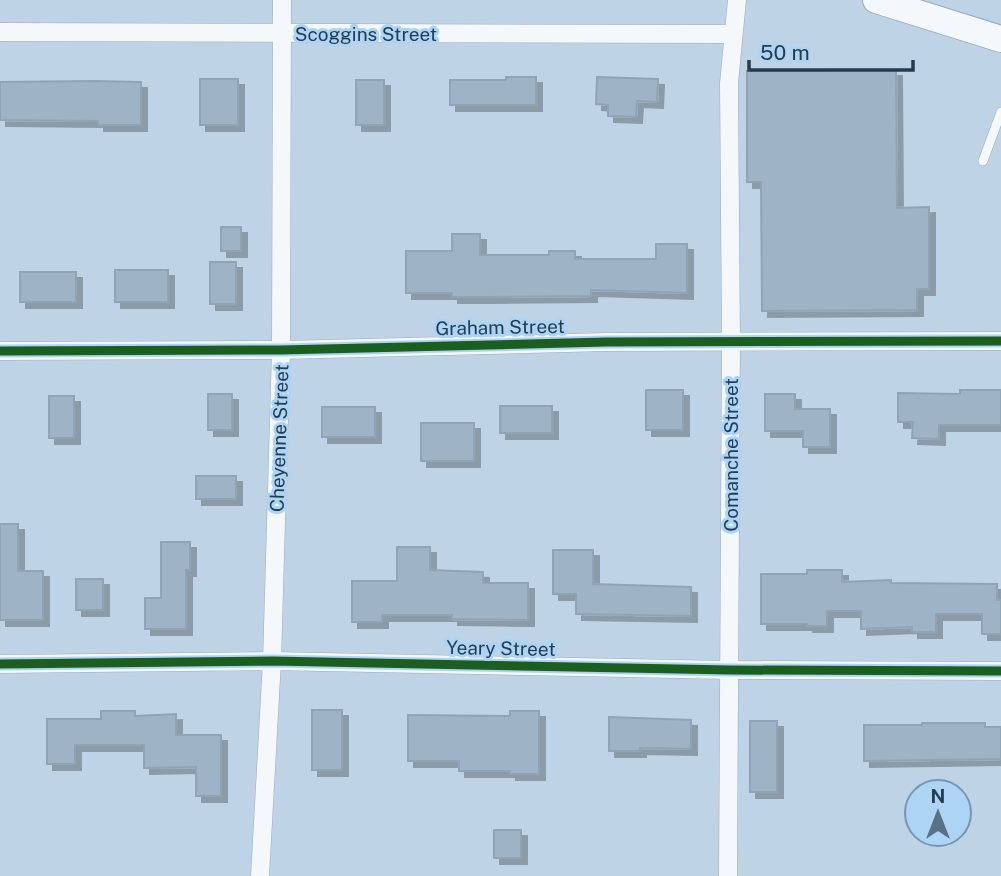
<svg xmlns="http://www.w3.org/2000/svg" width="1001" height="876" font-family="'Public Sans',sans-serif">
	<defs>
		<filter id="shadow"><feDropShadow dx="6" dy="6" stdDeviation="0" flood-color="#0004"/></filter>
	</defs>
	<rect width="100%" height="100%" fill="#bed3e5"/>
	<g fill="#9eb3c5" stroke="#8fa5b7" stroke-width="2" filter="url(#shadow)">
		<path d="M896,70L897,208L929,207V289H917V310L762,311L761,182H747V71Z"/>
		<path d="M506,77H536V105H450V80H506Z"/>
		<path d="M597,77L658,79L657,102L637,101L636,117L608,116V105L596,104Z"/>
		<rect x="200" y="79" width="38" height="46"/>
		<rect x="356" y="80" width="28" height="45"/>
		<path d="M92,81L141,82V125H98V121L0,120V82Z"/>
		<rect x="221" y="227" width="20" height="24"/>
		<path d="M452,234H480V255H549V251H575V259H656V244H687V293L591,290V296L480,297H452V293H406V251H452Z"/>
		<rect x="210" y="262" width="26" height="42"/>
		<rect x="115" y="270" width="53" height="32"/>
		<rect x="20" y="272" width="56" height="30"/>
		<rect x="646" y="390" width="37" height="40"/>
		<path d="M960,390H1001V425H939V439L912,438L913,422H898V393L960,394Z"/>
		<rect x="208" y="394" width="24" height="36"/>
		<path d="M765,394H795V409H830V447H803V431H765Z"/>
		<rect x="49" y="396" width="25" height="42"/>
		<rect x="500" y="406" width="52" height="27"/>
		<rect x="322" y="407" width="53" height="30"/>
		<rect x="421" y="423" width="53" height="38"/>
		<rect x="196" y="476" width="40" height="23"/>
		<path d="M0,524H18V571H43V620H0Z"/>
		<path d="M161,542H190V570H186V629H145V598H161Z"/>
		<path d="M397,547H430V570L483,572V583H528V620L452,619V615H382V622H352V581H397Z"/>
		<path d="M553,550H593V584L691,587V616L576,614V594H553Z"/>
		<path d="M807,570H842V582L891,580V583L997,584V600H1001V634H982V614H936V632H912V627L861,629V611H827V626H807V624H761V574H807Z"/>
		<rect x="76" y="579" width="27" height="31"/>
		<rect x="312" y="710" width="30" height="60"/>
		<path d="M101,711H135V716L176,714V735H221V796H196V767L144,768V745H75V764H47V719H101Z"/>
		<path d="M510,711H539V774H510V771H459V761H408V715L510,716Z"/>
		<path d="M609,717L691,720V749L640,748V751H609Z"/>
		<rect x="750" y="721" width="27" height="71"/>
		<path d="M922,723H985V727H1001V759L864,761V725H922Z"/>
		<rect x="494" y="830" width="27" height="28"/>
	</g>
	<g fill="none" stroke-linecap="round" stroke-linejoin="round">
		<g stroke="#97acbe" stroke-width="10">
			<path id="service" d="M983,161L1001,112"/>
		</g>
		<g stroke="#97acbe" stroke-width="19">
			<g id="minor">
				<path d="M0,32L733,34"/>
				<path d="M0,351L281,350L607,342L1001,341"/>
				<path d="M0,664L272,661L730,670L1001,671"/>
				<path d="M260,876L272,661L281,350L282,0"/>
				<path d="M728,876L731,342L729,83L737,0"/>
			</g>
		</g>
		<g stroke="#97acbe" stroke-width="28">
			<path id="secondary" d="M876,0L1001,39"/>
		</g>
		<use href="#service" stroke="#f5f8fb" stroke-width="9"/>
		<use href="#minor" stroke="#f5f8fb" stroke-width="18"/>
		<use href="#secondary" stroke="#f5f8fb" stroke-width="26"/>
		<g stroke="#aed4f5" stroke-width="13">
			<g id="cycleway">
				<path d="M0,351L281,350L607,342L1001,341"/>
				<path d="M0,664L272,661L730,670L1001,671"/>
			</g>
		</g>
		<use href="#cycleway" stroke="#1b5e20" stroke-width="9"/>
	</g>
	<g text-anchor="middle" stroke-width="6" stroke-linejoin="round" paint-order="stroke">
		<g font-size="19" fill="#223c52" stroke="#aed4f5">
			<text x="366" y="41">Scoggins Street</text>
			<text transform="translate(500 327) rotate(-1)" y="7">Graham Street</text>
			<text transform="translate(279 438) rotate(-88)" y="7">Cheyenne Street</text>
			<text transform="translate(731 455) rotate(-90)" y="7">Comanche Street</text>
			<text transform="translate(501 648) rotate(1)" y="7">Yeary Street</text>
		</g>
	</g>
	<g transform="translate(938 813)"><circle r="33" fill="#aed4f5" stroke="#7697b4" stroke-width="2"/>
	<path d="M0-5L12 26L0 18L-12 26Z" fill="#597185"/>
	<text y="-10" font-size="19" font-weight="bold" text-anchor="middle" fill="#223c52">N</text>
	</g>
	<path d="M749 60v10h164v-10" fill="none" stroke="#223c52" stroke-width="3.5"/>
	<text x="760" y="60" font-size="21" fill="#223c52" stroke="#aed4f5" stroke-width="5" paint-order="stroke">50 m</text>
</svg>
